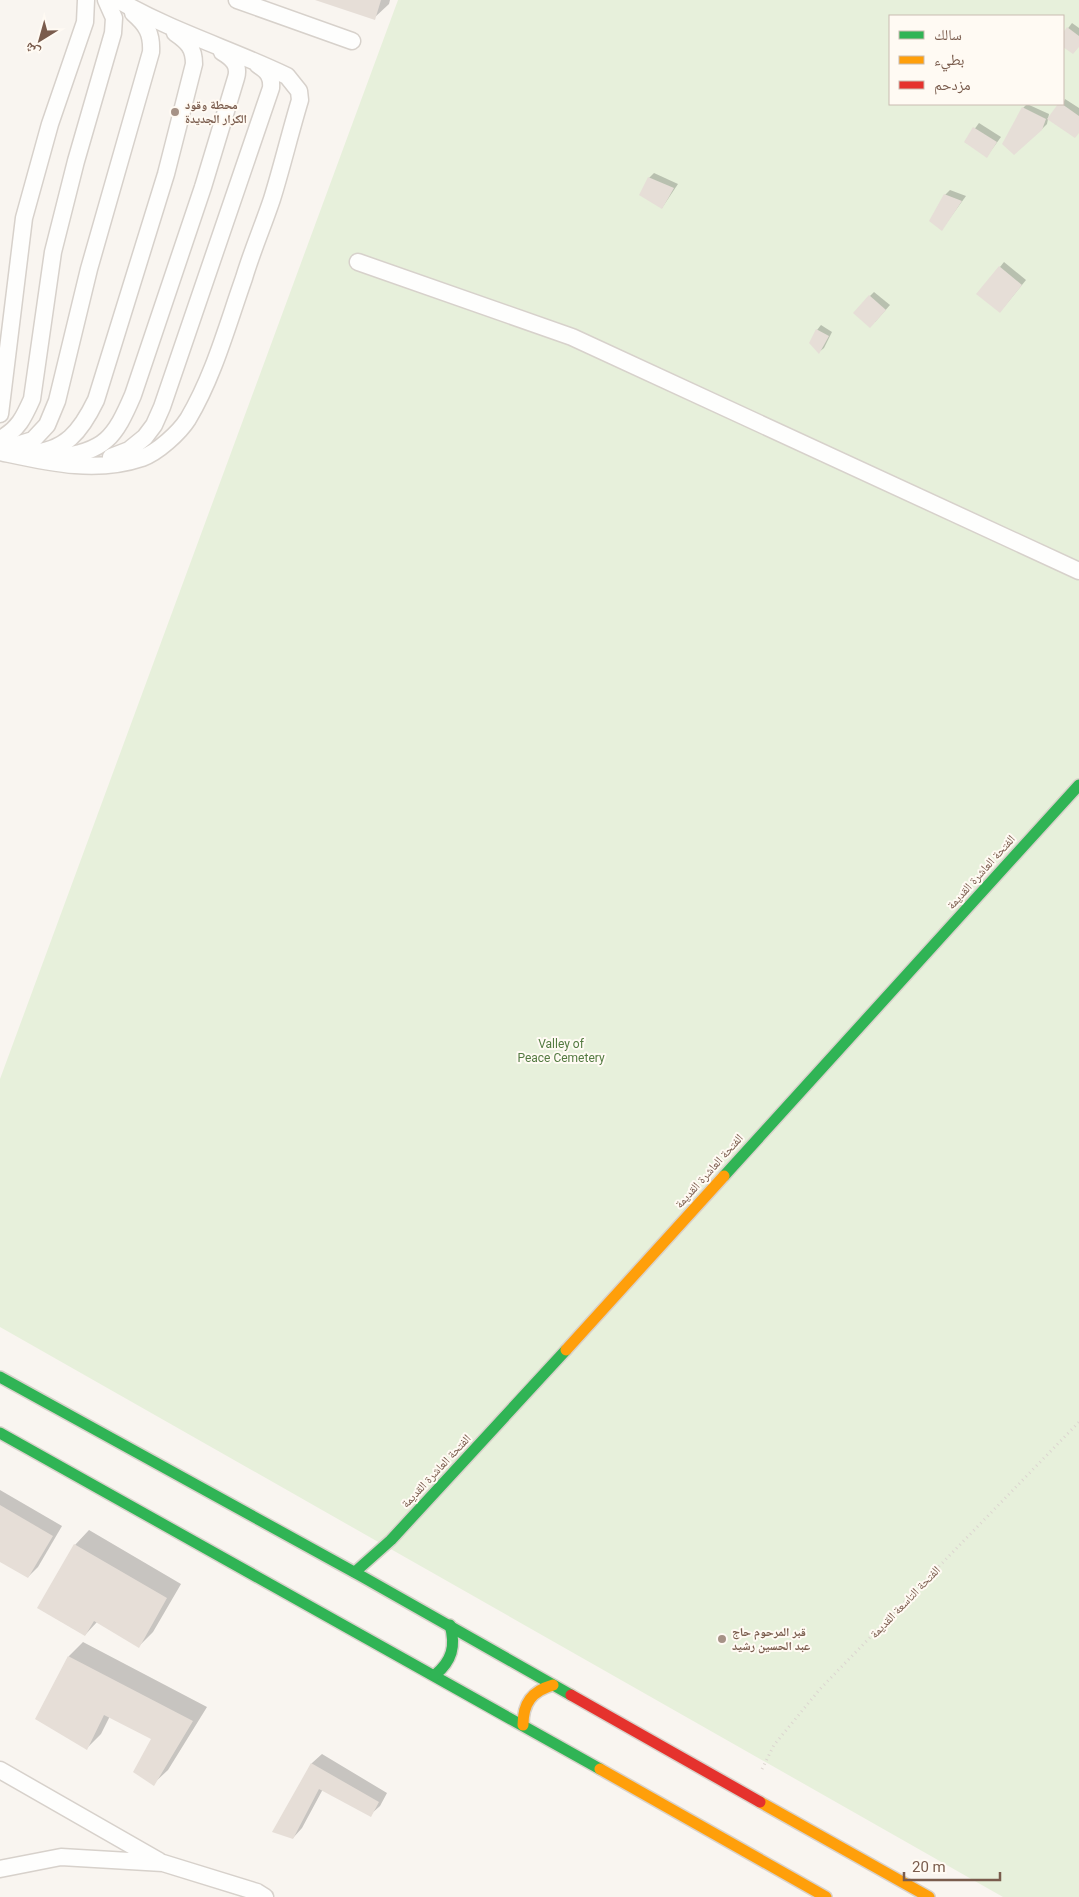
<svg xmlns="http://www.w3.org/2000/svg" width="1079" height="1897" font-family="Roboto,'Noto Naskh Arabic',sans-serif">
	<rect width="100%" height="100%" fill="#f9f5f0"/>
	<path fill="#e7f0db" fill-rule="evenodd" d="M398,0H1079V1897H1003L0,1327V1079ZM890,16H1063V104H890Z"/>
	<g fill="#0003">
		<path d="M318,0H390L389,4L374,18Z"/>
		<path d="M1072,23L1079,28V46L1073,53L1063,45V35Z"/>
		<path d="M1065,99L1079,108V133L1049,119L1060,104H1063Z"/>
		<path d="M1027,104L1049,114L1047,124L1042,129L1023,108Z"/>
		<path d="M979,123L1001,137L987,156L965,142Z"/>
		<path d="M654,173L678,184L662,208L649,178Z"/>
		<path d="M950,190L966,196L942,229L945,195Z"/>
		<path d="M1004,262L1026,280L1004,307L1000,267Z"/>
		<path d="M874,292L890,305L875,322L870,296Z"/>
		<path d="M821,325L832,332L824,348L819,352L817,330Z"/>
		<path d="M0,1490L62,1526L38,1567L28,1577L0,1560Z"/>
		<path d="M89,1530L181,1584L153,1632L139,1646L97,1622L85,1635L75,1545Z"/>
		<path d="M83,1642L207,1707L168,1770L153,1784V1739L110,1716L101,1734L87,1748L69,1656Z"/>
		<path d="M322,1754L387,1793L380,1806L370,1815L323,1789L302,1828L293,1838L274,1831L312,1763Z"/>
	</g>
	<g fill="#e6ded7">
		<path d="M315,0H381L375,20Z"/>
		<path d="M1067,27L1079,36V47L1073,54L1063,47V33Z"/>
		<path d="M1058,104H1062L1079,116V133L1075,138L1047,119Z"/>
		<path d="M1022,107L1046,119L1042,130L1014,155L1002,144Z"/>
		<path d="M973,127L997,142L987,158L964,142Z"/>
		<path d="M648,177L674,188L662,209L639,195Z"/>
		<path d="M944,194L962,201L942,231L929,221Z"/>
		<path d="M999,266L1022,285L1000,313L976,294Z"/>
		<path d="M869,295L886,310L870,328L853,313Z"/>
		<path d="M816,329L829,336L819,354L809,343Z"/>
		<path d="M0,1505L53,1536L28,1578L0,1562Z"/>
		<path d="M74,1544L167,1598L139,1648L94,1621L85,1636L37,1608Z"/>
		<path d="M68,1656L193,1721L154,1786L133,1772L151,1739L104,1715L87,1750L35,1719Z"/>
		<path d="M311,1763L379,1802L371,1817L319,1789L293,1839L272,1832Z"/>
	</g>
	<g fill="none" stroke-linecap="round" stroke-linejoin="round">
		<g stroke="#d7d1cb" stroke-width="19">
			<g id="lane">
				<path d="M237,0L352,41"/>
				<path d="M358,262L572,337L1079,571"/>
				<path d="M0,414L24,218L50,124L85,22L86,0"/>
				<path d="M0,439C18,430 24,417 32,399L53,252L76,161L113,33L114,18L106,0"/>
				<path d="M0,448L17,445L33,440L47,425L57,401L89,269L151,52C152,34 147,25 133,13"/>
				<path d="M0,452C47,462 95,474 142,458C158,452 179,433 188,419C214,375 227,326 244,278C252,251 263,226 272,199C282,167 290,133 300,100L299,91L287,76C231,49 173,32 118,0"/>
				<path d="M29,453C65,452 81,431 96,400L166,174L194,64C194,48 188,42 175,33"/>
				<path d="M57,457C105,452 115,437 133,395L203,187L236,78C240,65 232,58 222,52"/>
				<path d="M111,457L129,450L145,437L154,425L162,407L271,88C272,77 268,71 258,65"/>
				<path d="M0,1770L159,1861"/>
				<path d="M0,1869L61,1857L163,1863L257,1892L265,1897"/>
			</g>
		</g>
		<g stroke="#d9d2cb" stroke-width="14">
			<g id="fast">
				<path d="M724,1176L1079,785"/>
				<path d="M0,1377L363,1577L571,1695"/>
				<path d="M0,1433L600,1769"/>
				<path d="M355,1572L391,1540L566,1350"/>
				<path d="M435,1675C452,1661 456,1646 450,1625"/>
			</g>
		</g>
		<g stroke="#d9d2cb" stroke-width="14">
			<g id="slow">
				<path d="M566,1350L724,1176"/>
				<path d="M523,1725C523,1703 532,1691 553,1685"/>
				<path d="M600,1769L826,1897"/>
				<path d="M760,1802L929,1897"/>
			</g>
		</g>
		<g stroke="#d9d2cb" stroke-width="14">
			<path id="jam" d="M571,1695L760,1802"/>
		</g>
		<path stroke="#dcd5d0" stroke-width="3" stroke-dasharray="1 4" stroke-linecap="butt" d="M762,1769L774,1745L820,1689L1079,1422"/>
		<use href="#lane" stroke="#fefefd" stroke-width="16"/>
		<use href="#fast" stroke="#30b455" stroke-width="11"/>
		<use href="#slow" stroke="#ff9f0a" stroke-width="11"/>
		<use href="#jam" stroke="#e5322d" stroke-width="11"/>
	</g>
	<g fill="#a69286" stroke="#fffaf3" stroke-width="2">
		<circle cx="175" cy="112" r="5"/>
		<circle cx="722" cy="1639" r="5"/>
	</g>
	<g text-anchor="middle" stroke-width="4" stroke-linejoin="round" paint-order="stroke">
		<g font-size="12" font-weight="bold" fill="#7a5c4d" stroke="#fffaf3" text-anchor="start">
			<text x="185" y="109">محطة وقود<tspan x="185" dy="14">الكرار الجديدة</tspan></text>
			<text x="732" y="1636">قبر المرحوم حاج<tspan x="732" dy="14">عبد الحسين رشيد</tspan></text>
		</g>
		<g font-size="12" fill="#7a5c4d" stroke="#fffaf3">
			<text transform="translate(981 872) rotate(-48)" y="4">الفتحة العاشرة القديمة</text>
			<text transform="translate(709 1171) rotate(-48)" y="4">الفتحة العاشرة القديمة</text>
			<text transform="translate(436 1471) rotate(-47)" y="4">الفتحة العاشرة القديمة</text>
			<text transform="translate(905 1602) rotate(-46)" y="4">الفتحة التاسعة القديمة</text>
		</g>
		<g font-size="12" fill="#537a41" stroke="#fffaf3">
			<text x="561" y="1048">Valley of<tspan x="561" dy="14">Peace Cemetery</tspan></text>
		</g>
	</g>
	<rect x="889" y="15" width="175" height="90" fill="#fffaf3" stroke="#cabbb1"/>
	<rect x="899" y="31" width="25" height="8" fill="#30b455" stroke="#cabbb1"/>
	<text x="934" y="40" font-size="15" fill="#7a5c4d">سالك</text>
	<rect x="899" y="56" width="25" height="8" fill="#ff9f0a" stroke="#cabbb1"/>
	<text x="934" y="65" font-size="15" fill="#7a5c4d">بطيء</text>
	<rect x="899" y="81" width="25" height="8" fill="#e5322d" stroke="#cabbb1"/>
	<text x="934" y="90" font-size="15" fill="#7a5c4d">مزدحم</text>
	<g transform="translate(40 40) rotate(217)" stroke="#fffaf3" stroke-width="4" paint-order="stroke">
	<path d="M0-4L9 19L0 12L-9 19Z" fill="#7a5c4d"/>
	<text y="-8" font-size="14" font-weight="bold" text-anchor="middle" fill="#7a5c4d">ش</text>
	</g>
	<path d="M904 1872v8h96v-8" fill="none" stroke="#7a5c4d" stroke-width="2.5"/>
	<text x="912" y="1872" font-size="15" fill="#7a5c4d" stroke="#fffaf3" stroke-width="4" paint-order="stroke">20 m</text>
</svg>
